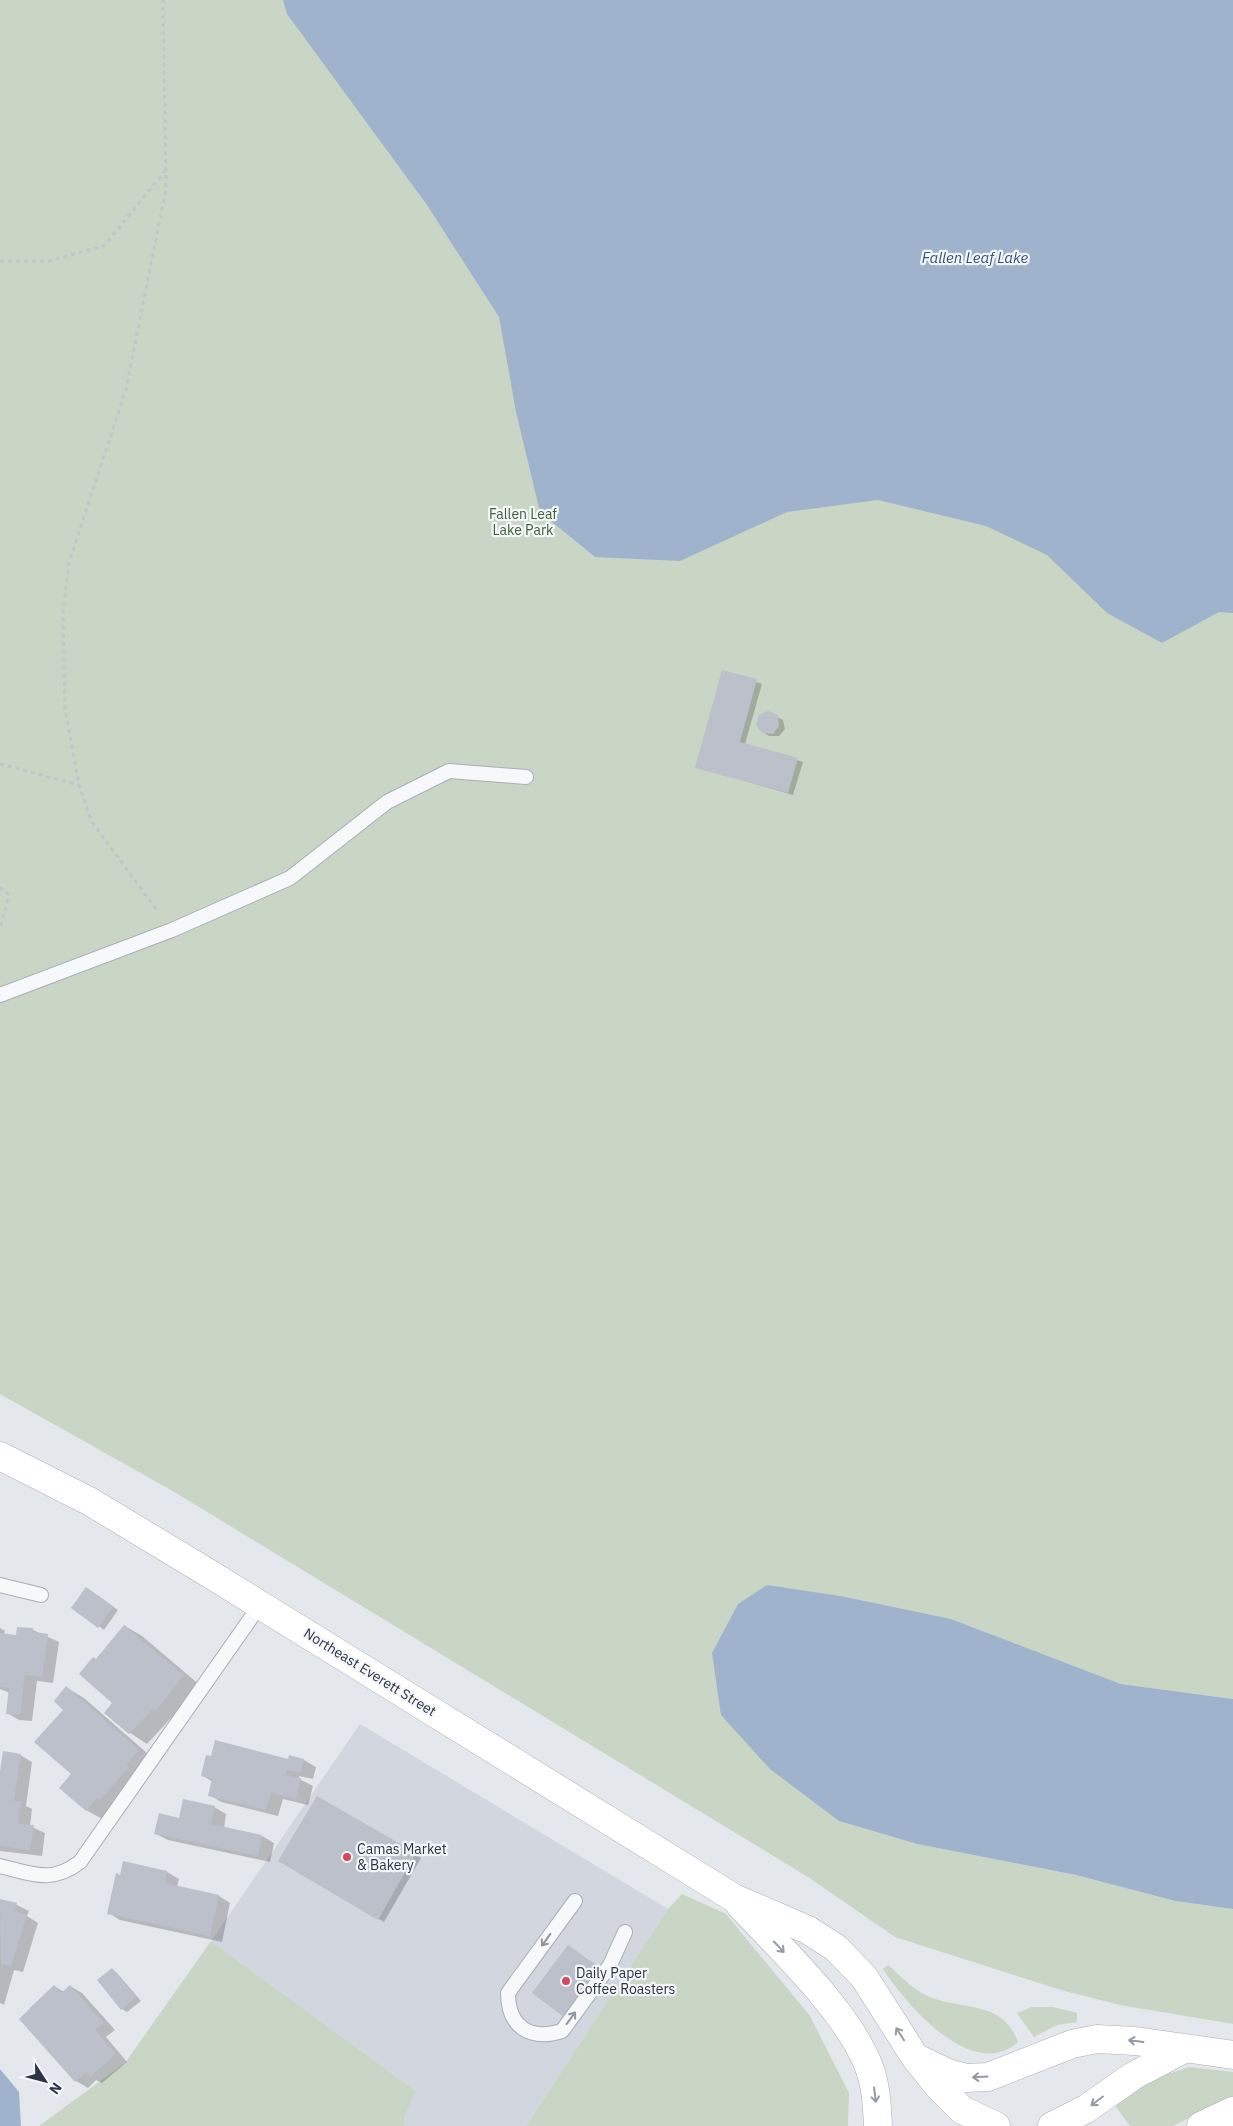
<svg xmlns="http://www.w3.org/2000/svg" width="1233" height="2126" font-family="'IBM Plex Sans',sans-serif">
	<rect width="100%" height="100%" fill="#e4e7ec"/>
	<path fill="#d2d6de" d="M360,1724L668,1909L526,2126H404V2118L416,2091L211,1941Z"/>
	<g fill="#c9d6c5">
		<path d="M0,0H1233V1699L1121,1684L951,1619L839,1821L917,1844L1076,1875L1175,1901L1233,1909V2024L1120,2005L1061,1990L895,1937L808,1877L171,1490L0,1394Z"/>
		<path d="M682,1894L726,1914L810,2016L849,2093L848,2126H526L668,1909Z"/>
		<path d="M211,1941L416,2091L404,2118V2126H39L125,2063Z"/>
		<path d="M888,1965C902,1977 917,1994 935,1999C967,2009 1004,2003 1018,2042C972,2083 905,2003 883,1969Z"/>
		<path d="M1032,2007H1053L1077,2013V2022L1057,2025L1034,2037L1017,2013Z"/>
		<path d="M1189,2067L1233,2072V2096L1173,2126H1130L1114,2104L1159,2077Z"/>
	</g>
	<g fill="#9fb4cc">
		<path d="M283,0H1233V613L1219,612L1162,643L1107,613L1047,555L986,526L878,500L787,512L680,561L595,557L540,512L516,412L499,317L427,205L287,14Z"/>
		<path d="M767,1585L840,1596L951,1619L1121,1684L1233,1699V1909L1175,1901L1076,1875L917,1844L839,1821L770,1769L721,1715L712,1653L738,1604Z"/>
		<path d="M0,2069L19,2092L21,2126H0Z"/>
	</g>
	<g fill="#0003">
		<path d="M723,671L762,684L745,744L803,762L793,795L697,767Z"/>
		<path d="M768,712L783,720L785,729L779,736H769L763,732Z"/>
		<path d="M92,1592L118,1610L104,1630L73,1608Z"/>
		<path d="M125,1626L142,1636L201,1686L175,1720L171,1718L147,1744L130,1733L96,1660Z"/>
		<path d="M0,1628L5,1631L4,1635L17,1637L18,1628L33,1630L59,1642L53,1683L37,1681L32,1721L19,1720L7,1713L10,1693L0,1689Z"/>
		<path d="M67,1688L84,1698L156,1761L104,1820L86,1810L72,1774L65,1710Z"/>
		<path d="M20,1755L32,1762L26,1806L32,1809L30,1826L45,1833L42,1856L0,1851V1776Z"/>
		<path d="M290,1756L304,1760L316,1767L313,1779L299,1776V1779L313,1786L308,1805L283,1799L278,1816L221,1802L210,1795L213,1782L203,1776L289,1760Z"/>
		<path d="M317,1797L421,1858L384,1922L280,1861Z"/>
		<path d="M214,1807L226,1814L224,1828L262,1836L274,1843L270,1862L168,1840L156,1834Z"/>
		<path d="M167,1872L179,1879L177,1887L219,1896L230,1903L222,1942L120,1920L109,1913Z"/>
		<path d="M0,1900L17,1905L29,1911L27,1916L38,1923L23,1972L14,1970L4,2005L0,2003Z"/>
		<path d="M568,1946L611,1976L577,2022L565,2016Z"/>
		<path d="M112,1969L117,1973L141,2001L127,2012L122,2009Z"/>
		<path d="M54,1986L64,1992L70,1986L82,1993L115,2030L106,2037L127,2062L102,2083L96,2080L88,2088L76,2081L30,2008Z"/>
	</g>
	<g fill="#bbc0ca">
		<path d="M722,670L757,679L740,742L798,758L788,793L695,768Z"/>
		<path d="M768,711L778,715L779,726L773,734L762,733L756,725L759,715Z"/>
		<path d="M86,1587L113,1606L98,1628L71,1608Z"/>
		<path d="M124,1625L184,1675L156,1711L153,1709L129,1734L104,1713L112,1703L79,1674L93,1657L96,1659Z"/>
		<path d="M17,1627L33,1628V1632L48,1634L42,1677L25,1675L20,1715L6,1714L9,1688L0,1687V1633L16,1635Z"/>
		<path d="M66,1686L139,1750L126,1765L129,1767L100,1800L97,1798L86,1811L59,1788L71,1774L34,1742L63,1710L54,1701Z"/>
		<path d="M215,1740L288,1759L289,1755L304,1759L301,1773L287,1770L286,1775L301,1778L296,1799L271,1793L266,1810L208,1796L212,1779L201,1776L206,1755L211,1756Z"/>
		<path d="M3,1751L21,1754L14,1801H21L18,1824L34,1825L30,1850L0,1846V1771Z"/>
		<path d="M317,1796L416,1853L378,1920L278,1861Z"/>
		<path d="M183,1799L215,1806L211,1824L262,1835L258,1856L154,1834L159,1813L179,1818Z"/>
		<path d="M123,1861L167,1871L165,1883L219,1895L210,1936L107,1914L116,1873L120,1875Z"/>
		<path d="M0,1899L17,1903L15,1911L27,1915L11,1966L2,1964L1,1969Z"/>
		<path d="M568,1945L600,1968L564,2017L532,1993Z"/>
		<path d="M112,1968L136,1997L121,2010L97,1980Z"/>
		<path d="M54,1985L61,1993L70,1985L104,2023L95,2030L116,2054L90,2077L86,2072L75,2082L19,2019Z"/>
	</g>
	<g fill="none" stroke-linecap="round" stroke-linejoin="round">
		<g stroke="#a9aeb7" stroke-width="16">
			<g id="lane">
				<path d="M0,995L172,930L290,878L387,802L449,771L526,777"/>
				<path d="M0,1585L41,1595"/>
				<path d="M0,1866C32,1874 51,1884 80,1862L260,1605"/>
				<path d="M575,1901L508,1993C508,2027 530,2041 562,2031L610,1965L625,1932"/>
			</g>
		</g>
		<g stroke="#a9aeb7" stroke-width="29">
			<g id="secondary">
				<path d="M0,1456L89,1501L210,1574L734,1898L808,1930L836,1948L864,1977L915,2057L939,2087L962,2110L996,2126"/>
				<path d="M740,1905C781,1949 844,2008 867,2062C876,2082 877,2105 878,2126"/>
				<path d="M921,2060L948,2073L966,2078L988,2077L1072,2044L1097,2039L1135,2041L1233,2055"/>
				<path d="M1052,2126L1086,2109L1133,2076L1184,2049"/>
				<path d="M1201,2126L1233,2111"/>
			</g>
		</g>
		<g stroke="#c2c5cb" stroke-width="3" stroke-dasharray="4 4" stroke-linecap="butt">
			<path d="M0,261H49L104,246L165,171"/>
			<path d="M0,764L79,785"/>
			<path d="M0,887L9,895L0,930"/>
			<path d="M156,909L92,822L79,785L65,709L63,613L69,563L126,389L166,189L163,0"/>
		</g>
		<use href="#lane" stroke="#f7f8fa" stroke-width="14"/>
		<use href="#secondary" stroke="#fff" stroke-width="28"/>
	</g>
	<defs><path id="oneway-shaft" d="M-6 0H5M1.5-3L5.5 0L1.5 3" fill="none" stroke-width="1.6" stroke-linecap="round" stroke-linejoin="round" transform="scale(1.25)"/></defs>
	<g stroke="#9196a0">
		<use href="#oneway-shaft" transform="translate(546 1940) rotate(126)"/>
		<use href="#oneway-shaft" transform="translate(571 2018) rotate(-54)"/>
	</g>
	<g stroke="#959aa2">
		<use href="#oneway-shaft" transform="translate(779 1947) rotate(47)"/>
		<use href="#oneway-shaft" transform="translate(900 2034) rotate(-123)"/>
		<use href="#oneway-shaft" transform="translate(1136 2041) rotate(-173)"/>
		<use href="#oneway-shaft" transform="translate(980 2077) rotate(177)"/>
		<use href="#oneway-shaft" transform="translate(875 2095) rotate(83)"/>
		<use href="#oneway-shaft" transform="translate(1097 2101) rotate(143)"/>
	</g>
	<g fill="#d1495b" stroke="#f4f6f9" stroke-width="2">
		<circle cx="347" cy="1857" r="5"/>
		<circle cx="566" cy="1981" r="5"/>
	</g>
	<g text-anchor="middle" stroke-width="4.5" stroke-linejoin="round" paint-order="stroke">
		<g font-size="14" fill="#3f6138" stroke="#f4f6f9">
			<text x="523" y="519">Fallen Leaf<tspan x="523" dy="16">Lake Park</tspan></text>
		</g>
		<g font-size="14" fill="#2b3445" stroke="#f4f6f9">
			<text transform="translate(370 1672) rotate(32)" y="5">Northeast Everett Street</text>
		</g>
		<g font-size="14" fill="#2b3445" stroke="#f4f6f9" text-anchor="start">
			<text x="357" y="1854">Camas Market<tspan x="357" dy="16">&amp; Bakery</tspan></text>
			<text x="576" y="1978">Daily Paper<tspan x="576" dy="16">Coffee Roasters</tspan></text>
		</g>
		<g font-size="15" font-style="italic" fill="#34527a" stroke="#f4f6f9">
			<text x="975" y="263">Fallen Leaf Lake</text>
		</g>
	</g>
	<g transform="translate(45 2081) rotate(126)" stroke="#f4f6f9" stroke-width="4" paint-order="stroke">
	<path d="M0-4L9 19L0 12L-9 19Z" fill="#2b3445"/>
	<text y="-8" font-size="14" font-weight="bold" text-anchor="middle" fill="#2b3445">N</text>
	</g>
</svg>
